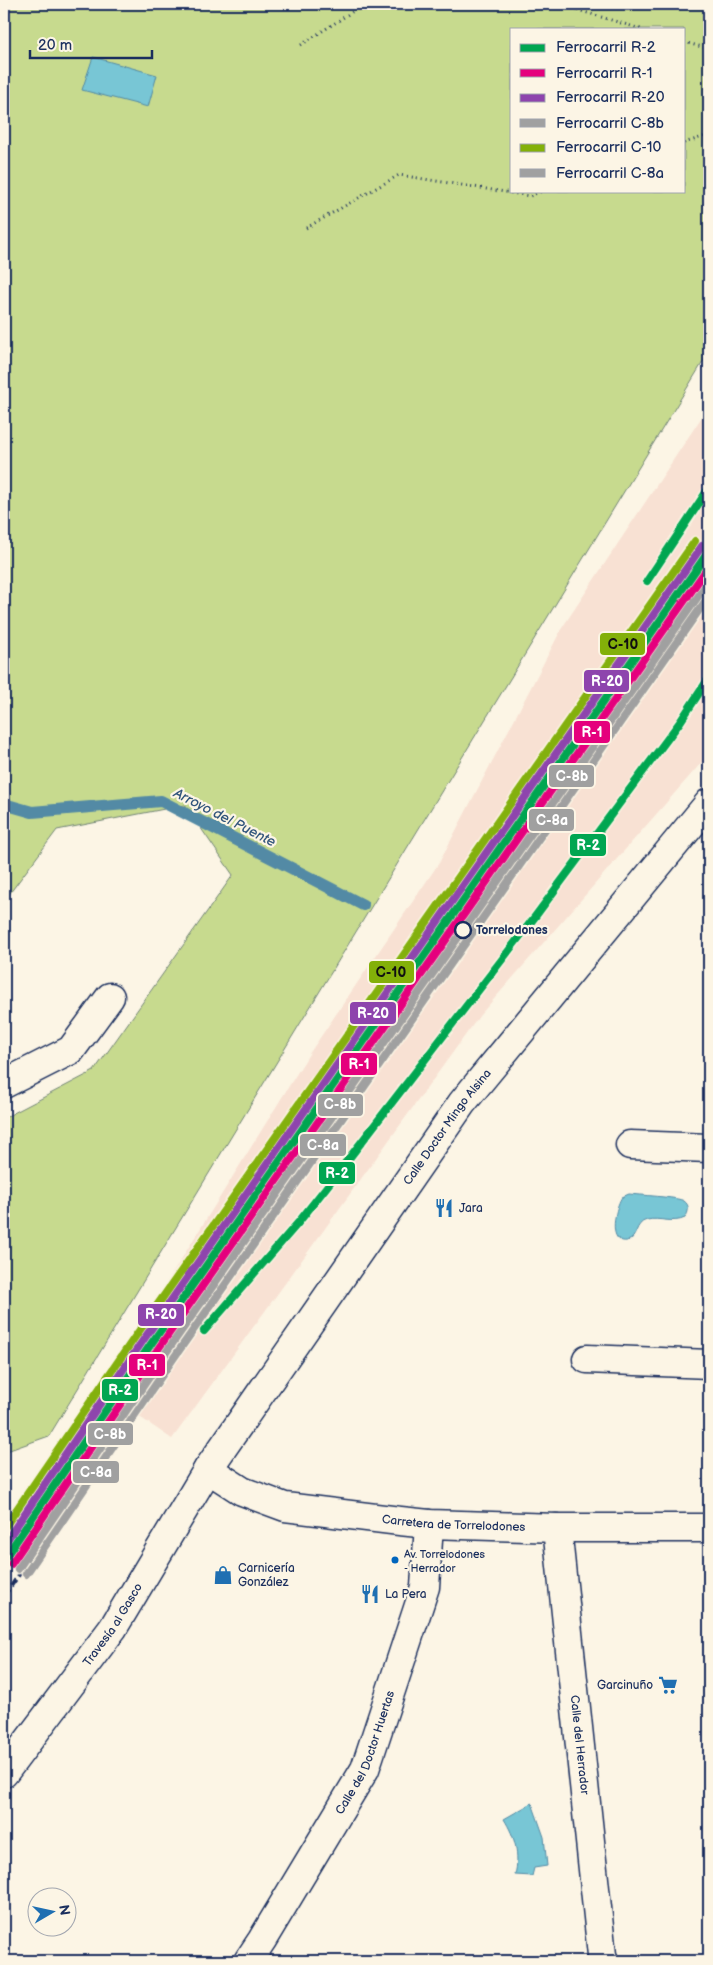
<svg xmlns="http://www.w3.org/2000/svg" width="713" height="1965" font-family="'Balsamiq Sans',sans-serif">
	<rect width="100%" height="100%" fill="#fcf5e5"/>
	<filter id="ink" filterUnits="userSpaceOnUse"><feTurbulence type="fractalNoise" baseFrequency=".02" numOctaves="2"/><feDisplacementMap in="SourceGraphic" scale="10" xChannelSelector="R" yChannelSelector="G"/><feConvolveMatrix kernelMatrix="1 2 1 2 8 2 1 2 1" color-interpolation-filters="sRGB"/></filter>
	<g filter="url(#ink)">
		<path fill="#f8e1d3" d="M709,406V721L705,726L709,729V754L480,1015L172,1439L100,1390L309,1054L439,863L562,628Z"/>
		<path fill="#c7da8e" stroke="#718476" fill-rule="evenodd" d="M4,4H709V352L49,1436L4,1452V1118L94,1071L233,875L185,805L57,830L4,901ZM512,29H684V191H512Z"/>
		<g fill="#78c6d5" stroke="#538aa5">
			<path d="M93,57L157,75L148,107L82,90Z"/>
			<path d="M629,1194C638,1195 678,1197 684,1201C690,1205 689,1212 685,1218C673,1224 659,1217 647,1220C634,1223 638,1239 627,1241C606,1244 616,1205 622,1197Z"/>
			<path d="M532,1803L544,1837L547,1866L534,1868L532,1876L515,1875C520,1854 515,1837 504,1819Z"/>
		</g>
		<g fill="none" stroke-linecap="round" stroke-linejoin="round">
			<path stroke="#538aa5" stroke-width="12" d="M4,804L32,812L161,801L363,905"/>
			<g stroke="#1b2f5e" stroke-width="31">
				<g id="street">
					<path d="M4,1084L71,1050L110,997"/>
					<path d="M630,1145L709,1148"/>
					<path d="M587,1359L709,1364"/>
					<path id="s1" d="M208,1469L242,1491L285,1507L400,1521L429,1524L557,1528H709"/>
					<path id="s2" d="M557,1528L602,1955L604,1961"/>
					<path id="s3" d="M4,1773L113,1628L208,1469L462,1103L709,803"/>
					<path id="s4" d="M248,1961L262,1940L365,1769L425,1587L429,1524"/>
				</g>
			</g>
			<g stroke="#1b2f5e" stroke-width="3" stroke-dasharray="1 4" stroke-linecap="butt">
				<path d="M558,4L641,29"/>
				<path d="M684,42L709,49"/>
				<path d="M301,45L364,4"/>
				<path d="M684,143L709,135"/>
				<path d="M306,228L399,175L530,196L542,191"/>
			</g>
			<use href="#street" stroke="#fcf5e5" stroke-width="28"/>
			<path stroke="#1b2f5e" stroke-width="4" stroke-dasharray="8 4" stroke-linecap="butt" d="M4,1596L33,1555"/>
			<g stroke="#fcf5e5" stroke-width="11">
				<g id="rail-1">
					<path d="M647,581L709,488"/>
					<path d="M204,1331L298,1223L350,1157L534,918L680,722L709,678"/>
					<path d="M4,1559L151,1344L709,551"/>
				</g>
			</g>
			<g stroke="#fcf5e5" stroke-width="11">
				<path id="rail-2" d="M11,1564L158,1349L709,566"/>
			</g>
			<g stroke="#fcf5e5" stroke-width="11">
				<path id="rail-3" d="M4,1544L144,1339L702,546"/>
			</g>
			<g stroke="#fcf5e5" stroke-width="11">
				<path id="rail-4" d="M18,1569L165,1354L709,581"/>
			</g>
			<g stroke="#fcf5e5" stroke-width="11">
				<path id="rail-5" d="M4,1528L137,1334L695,541"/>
			</g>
			<g stroke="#fcf5e5" stroke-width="11">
				<path id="rail-6" d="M26,1574L173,1359L709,596"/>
			</g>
			<use href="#rail-1" stroke="#00a651" stroke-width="8"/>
			<use href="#rail-2" stroke="#e5007d" stroke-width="8"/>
			<use href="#rail-3" stroke="#8e44ad" stroke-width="8"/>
			<use href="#rail-4" stroke="#a0a0a0" stroke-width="8"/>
			<use href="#rail-5" stroke="#83b009" stroke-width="8"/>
			<use href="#rail-6" stroke="#a0a0a0" stroke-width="8"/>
		</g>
	</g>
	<defs>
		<g id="restaurant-bare" transform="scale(1.5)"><path d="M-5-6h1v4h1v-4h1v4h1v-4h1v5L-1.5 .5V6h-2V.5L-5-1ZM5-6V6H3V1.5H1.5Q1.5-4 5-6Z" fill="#1f6fb2" stroke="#fcf5e5" stroke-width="2.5" paint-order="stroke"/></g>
		<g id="shop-bare" transform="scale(1.5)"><path d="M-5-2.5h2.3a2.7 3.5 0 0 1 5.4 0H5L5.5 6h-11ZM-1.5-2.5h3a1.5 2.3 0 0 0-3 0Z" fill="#1f6fb2" stroke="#fcf5e5" stroke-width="2.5" paint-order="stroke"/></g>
		<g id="supermarket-bare" transform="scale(1.5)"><path d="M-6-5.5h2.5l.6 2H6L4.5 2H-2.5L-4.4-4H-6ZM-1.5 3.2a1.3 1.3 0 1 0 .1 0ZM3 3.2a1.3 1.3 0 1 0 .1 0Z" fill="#1f6fb2" stroke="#fcf5e5" stroke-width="2.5" paint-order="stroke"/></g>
	</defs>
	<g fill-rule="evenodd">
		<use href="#restaurant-bare" x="444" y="1208"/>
		<use href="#shop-bare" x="223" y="1575"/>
		<use href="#restaurant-bare" x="370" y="1594"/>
		<use href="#supermarket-bare" x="668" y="1685"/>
	</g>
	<circle fill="#fcf5e5" stroke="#1b2f5e" stroke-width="2.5" cx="463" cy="930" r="8"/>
	<circle fill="#0065bd" stroke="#fcf5e5" stroke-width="2" cx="395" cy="1560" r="4.5"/>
	<g text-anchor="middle" stroke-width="4.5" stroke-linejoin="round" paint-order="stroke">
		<g font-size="11" fill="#1b2f5e" stroke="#fcf5e5" text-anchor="start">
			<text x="404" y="1558">Av. Torrelodones<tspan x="404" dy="14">- Herrador</tspan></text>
		</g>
		<g font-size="12" font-weight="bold" fill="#1b2f5e" stroke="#fcf5e5" text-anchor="start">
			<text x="476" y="934">Torrelodones</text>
		</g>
		<g font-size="12" fill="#1b2f5e" stroke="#fcf5e5">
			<text dy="4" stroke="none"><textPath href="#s3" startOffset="784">Calle Doctor Mingo Alsina</textPath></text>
			<text dy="4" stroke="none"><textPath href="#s1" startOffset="256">Carretera de Torrelodones</textPath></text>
			<text dy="4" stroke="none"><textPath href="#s3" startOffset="184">Travesía al Gasco</textPath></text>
			<text dy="4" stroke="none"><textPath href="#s2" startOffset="218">Calle del Herrador</textPath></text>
			<text dy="4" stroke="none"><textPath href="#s4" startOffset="240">Calle del Doctor Huertas</textPath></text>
		</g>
		<g font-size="12" fill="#1b2f5e" stroke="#fcf5e5" text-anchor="start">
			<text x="459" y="1212">Jara</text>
			<text x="238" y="1572">Carnicería<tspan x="238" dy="14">González</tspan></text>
			<text x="385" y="1598">La Pera</text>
			<text x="653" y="1689" text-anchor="end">Garcinuño</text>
		</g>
		<g font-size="14" font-style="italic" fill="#32557c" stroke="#fcf5e5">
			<text transform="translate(225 817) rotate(27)" y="5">Arroyo del Puente</text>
		</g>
	</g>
	<g stroke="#fcf5e5" stroke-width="2">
		<rect x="599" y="632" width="47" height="24" rx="5" fill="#83b009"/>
		<rect x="583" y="669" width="47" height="24" rx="5" fill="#8e44ad"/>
		<rect x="573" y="720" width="38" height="24" rx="5" fill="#e5007d"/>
		<rect x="548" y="764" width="47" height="24" rx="5" fill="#a0a0a0"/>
		<rect x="528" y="808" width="47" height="24" rx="5" fill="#a0a0a0"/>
		<rect x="569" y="833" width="38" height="24" rx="5" fill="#00a651"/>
		<rect x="368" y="960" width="47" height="24" rx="5" fill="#83b009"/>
		<rect x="349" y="1001" width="48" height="24" rx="5" fill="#8e44ad"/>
		<rect x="340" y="1052" width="38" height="24" rx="5" fill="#e5007d"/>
		<rect x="317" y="1093" width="47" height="24" rx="5" fill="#a0a0a0"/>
		<rect x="299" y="1133" width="48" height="24" rx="5" fill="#a0a0a0"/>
		<rect x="318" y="1161" width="38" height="24" rx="5" fill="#00a651"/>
		<rect x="137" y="1303" width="48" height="24" rx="5" fill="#8e44ad"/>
		<rect x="128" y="1353" width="38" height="24" rx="5" fill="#e5007d"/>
		<rect x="101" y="1378" width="38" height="24" rx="5" fill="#00a651"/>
		<rect x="87" y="1422" width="47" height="24" rx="5" fill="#a0a0a0"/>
		<rect x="72" y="1460" width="48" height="24" rx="5" fill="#a0a0a0"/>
	</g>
	<g font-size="14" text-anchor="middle" font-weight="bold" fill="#fff">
		<text x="607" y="686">R-20</text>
		<text x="592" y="737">R-1</text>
		<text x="572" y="781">C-8b</text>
		<text x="552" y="825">C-8a</text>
		<text x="588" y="850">R-2</text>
		<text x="373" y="1018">R-20</text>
		<text x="359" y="1069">R-1</text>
		<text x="340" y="1109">C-8b</text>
		<text x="323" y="1150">C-8a</text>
		<text x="337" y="1178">R-2</text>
		<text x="161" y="1319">R-20</text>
		<text x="147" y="1370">R-1</text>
		<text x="120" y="1395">R-2</text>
		<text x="110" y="1439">C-8b</text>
		<text x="96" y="1477">C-8a</text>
	</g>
	<g font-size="14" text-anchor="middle" font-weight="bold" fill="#111">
		<text x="623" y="649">C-10</text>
		<text x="391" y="977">C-10</text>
	</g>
	<rect width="713" height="1965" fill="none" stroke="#fcf5e5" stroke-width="20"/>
	<rect x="10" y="10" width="693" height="1945" fill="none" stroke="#1b2f5e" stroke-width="2" filter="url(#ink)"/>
	<rect x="510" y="28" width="175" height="165" fill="#fcf5e5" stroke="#a2a6af"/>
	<rect x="520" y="44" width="25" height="8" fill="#00a651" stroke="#a2a6af"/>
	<text x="556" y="52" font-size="15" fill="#1b2f5e">Ferrocarril R-2</text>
	<rect x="520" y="69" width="25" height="8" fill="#e5007d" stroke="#a2a6af"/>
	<text x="556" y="78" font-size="15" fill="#1b2f5e">Ferrocarril R-1</text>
	<rect x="520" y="94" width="25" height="8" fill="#8e44ad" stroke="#a2a6af"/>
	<text x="556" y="102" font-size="15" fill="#1b2f5e">Ferrocarril R-20</text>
	<rect x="520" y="119" width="25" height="8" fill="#a0a0a0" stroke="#a2a6af"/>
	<text x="556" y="128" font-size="15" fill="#1b2f5e">Ferrocarril C-8b</text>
	<rect x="520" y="144" width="25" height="8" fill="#83b009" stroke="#a2a6af"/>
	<text x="556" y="152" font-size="15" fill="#1b2f5e">Ferrocarril C-10</text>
	<rect x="520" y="169" width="25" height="8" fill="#a0a0a0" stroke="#a2a6af"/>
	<text x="556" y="178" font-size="15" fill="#1b2f5e">Ferrocarril C-8a</text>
	<g transform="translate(52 1912) rotate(81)"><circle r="24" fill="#fcf5e5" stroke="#a2a6af"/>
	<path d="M0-4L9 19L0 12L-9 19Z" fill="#1f6fb2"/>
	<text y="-8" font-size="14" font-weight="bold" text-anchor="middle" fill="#1b2f5e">N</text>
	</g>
	<path d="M30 50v8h122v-8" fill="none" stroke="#1b2f5e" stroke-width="2.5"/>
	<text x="38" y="50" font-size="15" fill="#1b2f5e" stroke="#fcf5e5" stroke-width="4" paint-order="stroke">20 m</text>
</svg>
